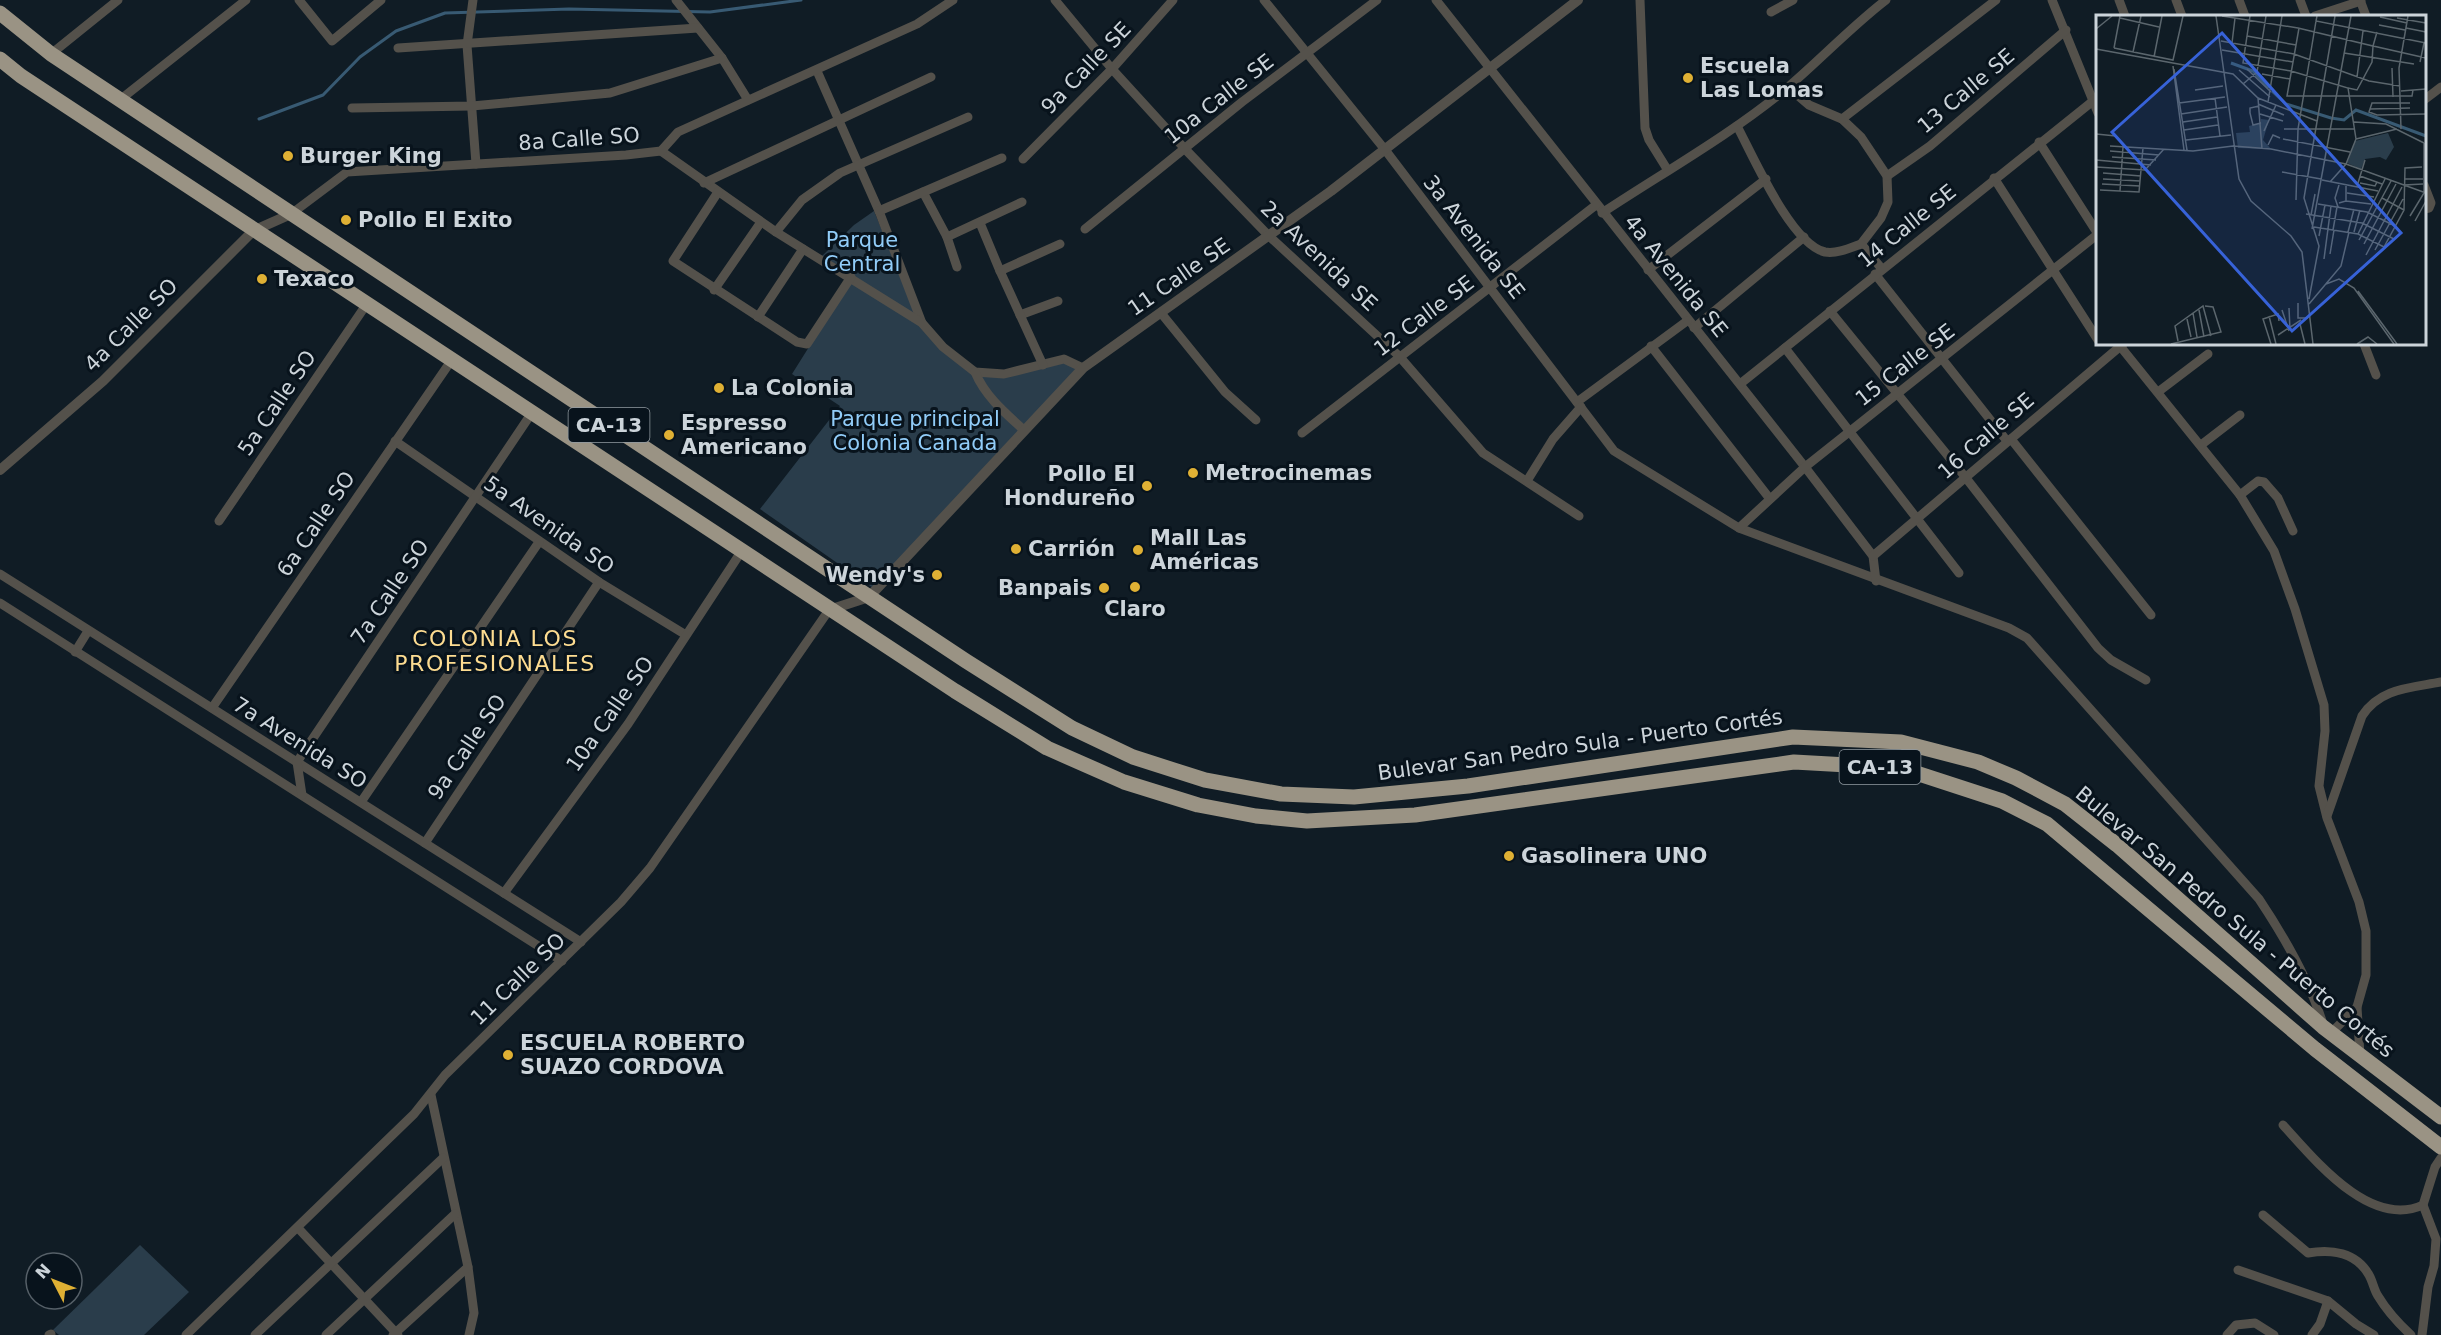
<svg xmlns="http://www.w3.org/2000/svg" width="2441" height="1335" font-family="'DejaVu Sans',sans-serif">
	<rect width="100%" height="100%" fill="#101c25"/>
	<g fill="#2a3d4b">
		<path d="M874,211L918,317L822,256L854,225Z"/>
		<path d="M851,280L922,326L973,374L1004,377L1064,359L1083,368L876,590L760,509L840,406L792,374Z"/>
		<path d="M140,1245L189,1292L144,1335H59L53,1330Z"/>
	</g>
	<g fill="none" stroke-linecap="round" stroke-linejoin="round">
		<path stroke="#385a73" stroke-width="3" d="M259,119L323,95L360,57L396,31L445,13L569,9L710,12L801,0"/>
		<g stroke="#54514b" stroke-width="9">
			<path d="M299,0L332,41L381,0"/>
			<path d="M473,0L467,45L476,164"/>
			<path d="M676,0L722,58L748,100"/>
			<path d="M1055,0L1112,69L1185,149L1269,236L1399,356L1483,453L1579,516"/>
			<path d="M1264,0L1386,151L1614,451L1739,528L2009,628L2027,638L2259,899C2285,938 2309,979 2323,1024"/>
			<path d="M1436,0L1805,467L1873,556L1876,581"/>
			<path d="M1640,0L1645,128L1649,140L1667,169"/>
			<path d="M2052,0L2098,113"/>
			<path d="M2119,0L2125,16"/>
			<path d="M2176,0L2182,16"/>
			<path d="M2239,0L2245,16"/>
			<path d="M2300,0L2306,16"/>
			<path d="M2360,0L2366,16"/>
			<path d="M1771,12L1793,0"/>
			<path d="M2315,16L2361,1"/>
			<path d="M398,48L698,28"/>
			<path d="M51,54L118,0"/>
			<path d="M817,71L879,211L922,323"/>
			<path d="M1788,87L1809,105L1842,119L1861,137L1887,176L1888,202L1881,218L1861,244"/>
			<path d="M121,99L246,0"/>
			<path d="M2424,100L2441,87"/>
			<path d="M352,108L472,106L610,93L722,58"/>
			<path d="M1842,119L1996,0"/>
			<path d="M1737,126C1753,156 1791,244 1825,252C1837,254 1850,248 1861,244L1882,269"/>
			<path d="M2039,142L2098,234"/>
			<path d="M661,151L776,232L922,323L943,347L975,372L1004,374L1064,359L1083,368"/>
			<path d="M1023,159L1112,69L1173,0"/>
			<path d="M1887,176L1930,146L2066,30"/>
			<path d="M1994,178L2098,340"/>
			<path d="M704,183L931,77"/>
			<path d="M2424,185L2431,203L2429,208L2424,209"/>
			<path d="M718,192L673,261L797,342L807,344L851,277"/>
			<path d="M923,192L947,237L957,267"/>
			<path d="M879,211L1002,158"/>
			<path d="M1602,213C1664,172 1730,135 1787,88C1821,59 1851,27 1886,0"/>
			<path d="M291,214L347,172L626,155L661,151L678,132L917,24L953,0"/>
			<path d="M980,223L1000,271"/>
			<path d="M1085,229L1242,102L1377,0"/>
			<path d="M776,232L802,200L840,173L968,117"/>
			<path d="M947,237L1022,202"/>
			<path d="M1648,270L1766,179"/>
			<path d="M1875,274L2007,441"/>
			<path d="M714,290L761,222"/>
			<path d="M1830,311L1966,478L2098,648L2111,660L2146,680"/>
			<path d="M1161,313L1225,392L1256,420"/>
			<path d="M1020,315L1058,301"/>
			<path d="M758,317L803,249"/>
			<path d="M1694,328L1804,237"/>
			<path d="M2364,344L2376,375"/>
			<path d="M1651,346L1770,499"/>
			<path d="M2120,346L2240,495L2274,551L2295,609L2324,705L2325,731L2319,786L2327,818L2359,902L2366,931V975L2357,1007L2360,1055"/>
			<path d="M1785,348L1959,573"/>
			<path d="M1043,365L1000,271L1060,244"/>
			<path d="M975,372C985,396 1005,413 1024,430"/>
			<path d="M1740,384L2098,97"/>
			<path d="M2158,392L2208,354"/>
			<path d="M1577,402L1687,321"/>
			<path d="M1302,433L1596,205"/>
			<path d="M2011,439L2151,615"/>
			<path d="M395,441L599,582L686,635"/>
			<path d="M2201,445L2240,415"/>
			<path d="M1527,481L1553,439L1581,407"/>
			<path d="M2240,495L2258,481L2264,482L2278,498L2293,531"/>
			<path d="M219,521L366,305"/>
			<path d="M1739,528L1805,467L2098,234"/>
			<path d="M1873,556L2123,344"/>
			<path d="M0,574L581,942"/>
			<path d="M0,603L562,961"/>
			<path d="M75,652L88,631"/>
			<path d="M212,708L451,361"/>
			<path d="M302,795L297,762L531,414"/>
			<path d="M361,802L539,542"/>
			<path d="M2327,816L2362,716C2380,688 2410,688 2441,682"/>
			<path d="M425,843L599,582"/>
			<path d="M504,893L628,724L741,552"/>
			<path d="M2331,1033L2357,1007"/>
			<path d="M431,1095L468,1267L474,1313L469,1335"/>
			<path d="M2283,1125C2315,1160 2370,1229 2423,1205L2435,1167L2441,1158"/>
			<path d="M2263,1215L2308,1253C2331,1249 2356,1252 2369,1275C2373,1282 2374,1290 2378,1296C2387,1311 2398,1323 2411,1335"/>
			<path d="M298,1228L398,1335"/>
			<path d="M2238,1270L2328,1301L2356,1324L2374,1335"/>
			<path d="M49,1335L51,1334"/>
			<path d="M186,1335L414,1114L445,1075L621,902L650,868L829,610"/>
			<path d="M255,1335L443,1158"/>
			<path d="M326,1335L455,1214"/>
			<path d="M393,1335L468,1267"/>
			<path d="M2227,1335L2236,1325L2255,1323L2274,1335"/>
			<path d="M2312,1335L2320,1324L2328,1301"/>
			<path d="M2422,1335L2428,1287L2434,1266L2436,1239L2423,1205"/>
		</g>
		<g stroke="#54514b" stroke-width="10">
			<path d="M0,470L103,381L253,231L291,214"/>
			<path d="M829,610L869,597L1083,368L1331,191L1578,0"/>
		</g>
		<g stroke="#9a9384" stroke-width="15">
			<path d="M0,13L51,54L966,661L1072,728L1133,757L1205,780L1281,794L1354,797L1468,786L1793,737L1901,742L1978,762L2016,778L2065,804L2117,845L2323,1027L2441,1117"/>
			<path d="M0,59L21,76L955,691L1047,748L1124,782L1198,805L1256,816L1307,821L1415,815L1794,762L1901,768L2002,801L2047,824L2315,1049L2441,1147"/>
		</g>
	</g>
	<g fill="#dfb034" stroke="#08131c" stroke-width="2">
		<circle cx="1688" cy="78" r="6"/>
		<circle cx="288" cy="156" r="6"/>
		<circle cx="346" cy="220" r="6"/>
		<circle cx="262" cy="279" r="6"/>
		<circle cx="719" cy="388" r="6"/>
		<circle cx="669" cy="435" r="6"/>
		<circle cx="1193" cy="473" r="6"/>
		<circle cx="1147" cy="486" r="6"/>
		<circle cx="1016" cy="549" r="6"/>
		<circle cx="1138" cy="550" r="6"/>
		<circle cx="937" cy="575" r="6"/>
		<circle cx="1135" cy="587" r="6"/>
		<circle cx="1104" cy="588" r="6"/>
		<circle cx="1509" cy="856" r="6"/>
		<circle cx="508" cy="1055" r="6"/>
	</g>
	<g text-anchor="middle" stroke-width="6" stroke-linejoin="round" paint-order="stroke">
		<g fill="#08131c" stroke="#919aa1" stroke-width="1.5">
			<rect x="568.5" y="408" width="81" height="34" rx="4.5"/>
			<rect x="1839.5" y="750" width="81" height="34" rx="4.5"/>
		</g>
		<g font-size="20" font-weight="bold" fill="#ccd4da">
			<text x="609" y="432">CA-13</text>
			<text x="1880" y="774">CA-13</text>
		</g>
		<g font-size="21" font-weight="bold" fill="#ccd4da" stroke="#08131c" text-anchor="start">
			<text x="1700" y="73">Escuela<tspan x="1700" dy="24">Las Lomas</tspan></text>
			<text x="300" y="163">Burger King</text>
			<text x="358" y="227">Pollo El Exito</text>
			<text x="274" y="286">Texaco</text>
			<text x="731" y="395">La Colonia</text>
			<text x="681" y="430">Espresso<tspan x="681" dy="24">Americano</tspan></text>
			<text x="1205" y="480">Metrocinemas</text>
			<text x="1135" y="481" text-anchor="end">Pollo El<tspan x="1135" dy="24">Hondureño</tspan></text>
			<text x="1150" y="545">Mall Las<tspan x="1150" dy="24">Américas</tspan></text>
			<text x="1028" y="556">Carrión</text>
			<text x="925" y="582" text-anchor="end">Wendy's</text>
			<text x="1092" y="595" text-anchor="end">Banpais</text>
			<text x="1135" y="616" text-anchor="middle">Claro</text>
			<text x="1521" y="863">Gasolinera UNO</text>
			<text x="520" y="1050">ESCUELA ROBERTO<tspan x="520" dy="24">SUAZO CORDOVA</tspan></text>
		</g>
		<g font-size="21" fill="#ccd4da" stroke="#08131c">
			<text transform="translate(1086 68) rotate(-46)" y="7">9a Calle SE</text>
			<text transform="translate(1966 91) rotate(-40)" y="7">13 Calle SE</text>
			<text transform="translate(1219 99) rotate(-38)" y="7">10a Calle SE</text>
			<text transform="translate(579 139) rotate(-4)" y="7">8a Calle SO</text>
			<text transform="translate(1907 226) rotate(-39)" y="7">14 Calle SE</text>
			<text transform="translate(1474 237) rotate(52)" y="7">3a Avenida SE</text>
			<text transform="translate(1319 256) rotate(43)" y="7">2a Avenida SE</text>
			<text transform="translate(1676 276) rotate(51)" y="7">4a Avenida SE</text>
			<text transform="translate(1179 277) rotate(-35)" y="7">11 Calle SE</text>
			<text transform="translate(1424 316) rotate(-37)" y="7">12 Calle SE</text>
			<text transform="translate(131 325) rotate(-45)" y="7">4a Calle SO</text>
			<text transform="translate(1905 365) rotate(-38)" y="7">15 Calle SE</text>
			<text transform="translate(277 403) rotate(-56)" y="7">5a Calle SO</text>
			<text transform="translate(1986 436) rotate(-41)" y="7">16 Calle SE</text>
			<text transform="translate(316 524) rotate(-56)" y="7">6a Calle SO</text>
			<text transform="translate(549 525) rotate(35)" y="7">5a Avenida SO</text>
			<text transform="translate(390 592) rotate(-56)" y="7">7a Calle SO</text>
			<text transform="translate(610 714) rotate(-55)" y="7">10a Calle SO</text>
			<text transform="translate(300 743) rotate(32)" y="7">7a Avenida SO</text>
			<text transform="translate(1580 745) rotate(-8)" y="7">Bulevar San Pedro Sula - Puerto Cortés</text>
			<text transform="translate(467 747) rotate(-56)" y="7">9a Calle SO</text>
			<text transform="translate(2235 922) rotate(40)" y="7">Bulevar San Pedro Sula - Puerto Cortés</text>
			<text transform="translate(518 979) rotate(-44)" y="7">11 Calle SO</text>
		</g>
		<g font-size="21" fill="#91ccf8" stroke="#08131c">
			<text x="862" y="247">Parque<tspan x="862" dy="24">Central</tspan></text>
			<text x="915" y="426">Parque principal<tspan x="915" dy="24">Colonia Canada</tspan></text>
		</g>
		<g font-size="22" letter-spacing="1.5" fill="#fddc91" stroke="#08131c">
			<text x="495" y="646">COLONIA LOS<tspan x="495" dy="25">PROFESIONALES</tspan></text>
		</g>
	</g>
	<g transform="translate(2096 15)">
		<rect width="330" height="330" fill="#101c25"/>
		<path d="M165,104L173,105L167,125L175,134L142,133L140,118L154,117L153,111L165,108ZM292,118L298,132L290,145L284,142L269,144L265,154L251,148L259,126Z" fill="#2a3d4b"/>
		<path fill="none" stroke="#385a73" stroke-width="3" d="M135,48L157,56L173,73M176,76L190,89L235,103L248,105L260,95L330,121"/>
		<path fill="none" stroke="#5b666d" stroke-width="1.5" d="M120,1L143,164L155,186L195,221L206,237L217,329M126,1L202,13L277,31L281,17M154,1L147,48L195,56L252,73L260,124L250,149L234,167M221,1L220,6L330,28M284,2L311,8M24,3L63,12M301,3L330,8M283,10L309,15M203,13L191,81H316L317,75M310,13L330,17M0,14L16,1M151,21L200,30M125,26L198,39L273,66L304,71M136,28L139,3M18,33L77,45L87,1M18,33L24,1M0,34L137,59L162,83L221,106M126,35L197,47M37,37L45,1M248,38L318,49M58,42L66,1M324,47L328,28M77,51L88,135M296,53L297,82M78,54L91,135M151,54L175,77M143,55L174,82M166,59L194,64M261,62L267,16M147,69L161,57L170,1M252,73L261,75L276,47L277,31L330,43M99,75L127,71M305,76L330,74M119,83L124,121M162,83L166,134M172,87L186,1M83,88L129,82M314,88H276L273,97L281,100L330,99M162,89L188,100M163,91L154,93V98L157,110L165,108M274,94L314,93M85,99L131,92M164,99L187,106M87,107L121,102M258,107L290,109L328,128M188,114H258M305,114L303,53L312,1M88,115L122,110M168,116L180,90M0,119L20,121M187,124L254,137M260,124L301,114M90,125L135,120M172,130L177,120L184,123M14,131L97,136L137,131L175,134L250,149L330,178M14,136L63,140M16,142L60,145M0,145L55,150M0,152L49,155L68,134M186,157L225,164M7,158L45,161M264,161L286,169M7,164L44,166M308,164H327M226,165L282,176M262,168L269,145M264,168L279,171L281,167M6,169L44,171M308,170L327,169M4,175L43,177L47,133M24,176L27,132M251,178L278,182M286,183L308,195M200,185L202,114L220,6M250,186L275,189M243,188L250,186V171M222,189L271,197L299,211M242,192L239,183L243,170M210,199L266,208L298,224M215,200L219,179M314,201L328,178V128M319,206L330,186M218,212L262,219L288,232L308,195L309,153L326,152M216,214L255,1M237,215L241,192M252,217L258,194M258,217L264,195M262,219L289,164M223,221L229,190M263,225L295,166M268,229L300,169M279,235L307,184M234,239L238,215M270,240L306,172M228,244L235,191M230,269L243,264L258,273L298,329M262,276L301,329M213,284L223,231L208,183L239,1M202,288V303H212M213,289L245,251L253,217M193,293L194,315M103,295L108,322M186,295L193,316M97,298L101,322M173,301L180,329M91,304L95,322M204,309L209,329M182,320L205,305M82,326L79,311L107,291L115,321M75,329L125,317L117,292L109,291M175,329L167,304L182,299L183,306M261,329L272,322L281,329"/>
		<path fill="#3762d8" fill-opacity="0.15" stroke="#3762d8" stroke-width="3" d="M126,18L305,218L196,316L16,117Z"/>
		<rect width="330" height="330" fill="none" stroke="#ccd4da" stroke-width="3"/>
	</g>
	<g transform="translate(54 1281) rotate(312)"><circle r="28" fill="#08131c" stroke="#566068" stroke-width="1.5"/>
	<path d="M0-4.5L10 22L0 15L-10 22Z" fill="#dfb034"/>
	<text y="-9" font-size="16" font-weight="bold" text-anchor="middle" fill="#ccd4da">N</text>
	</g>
</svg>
